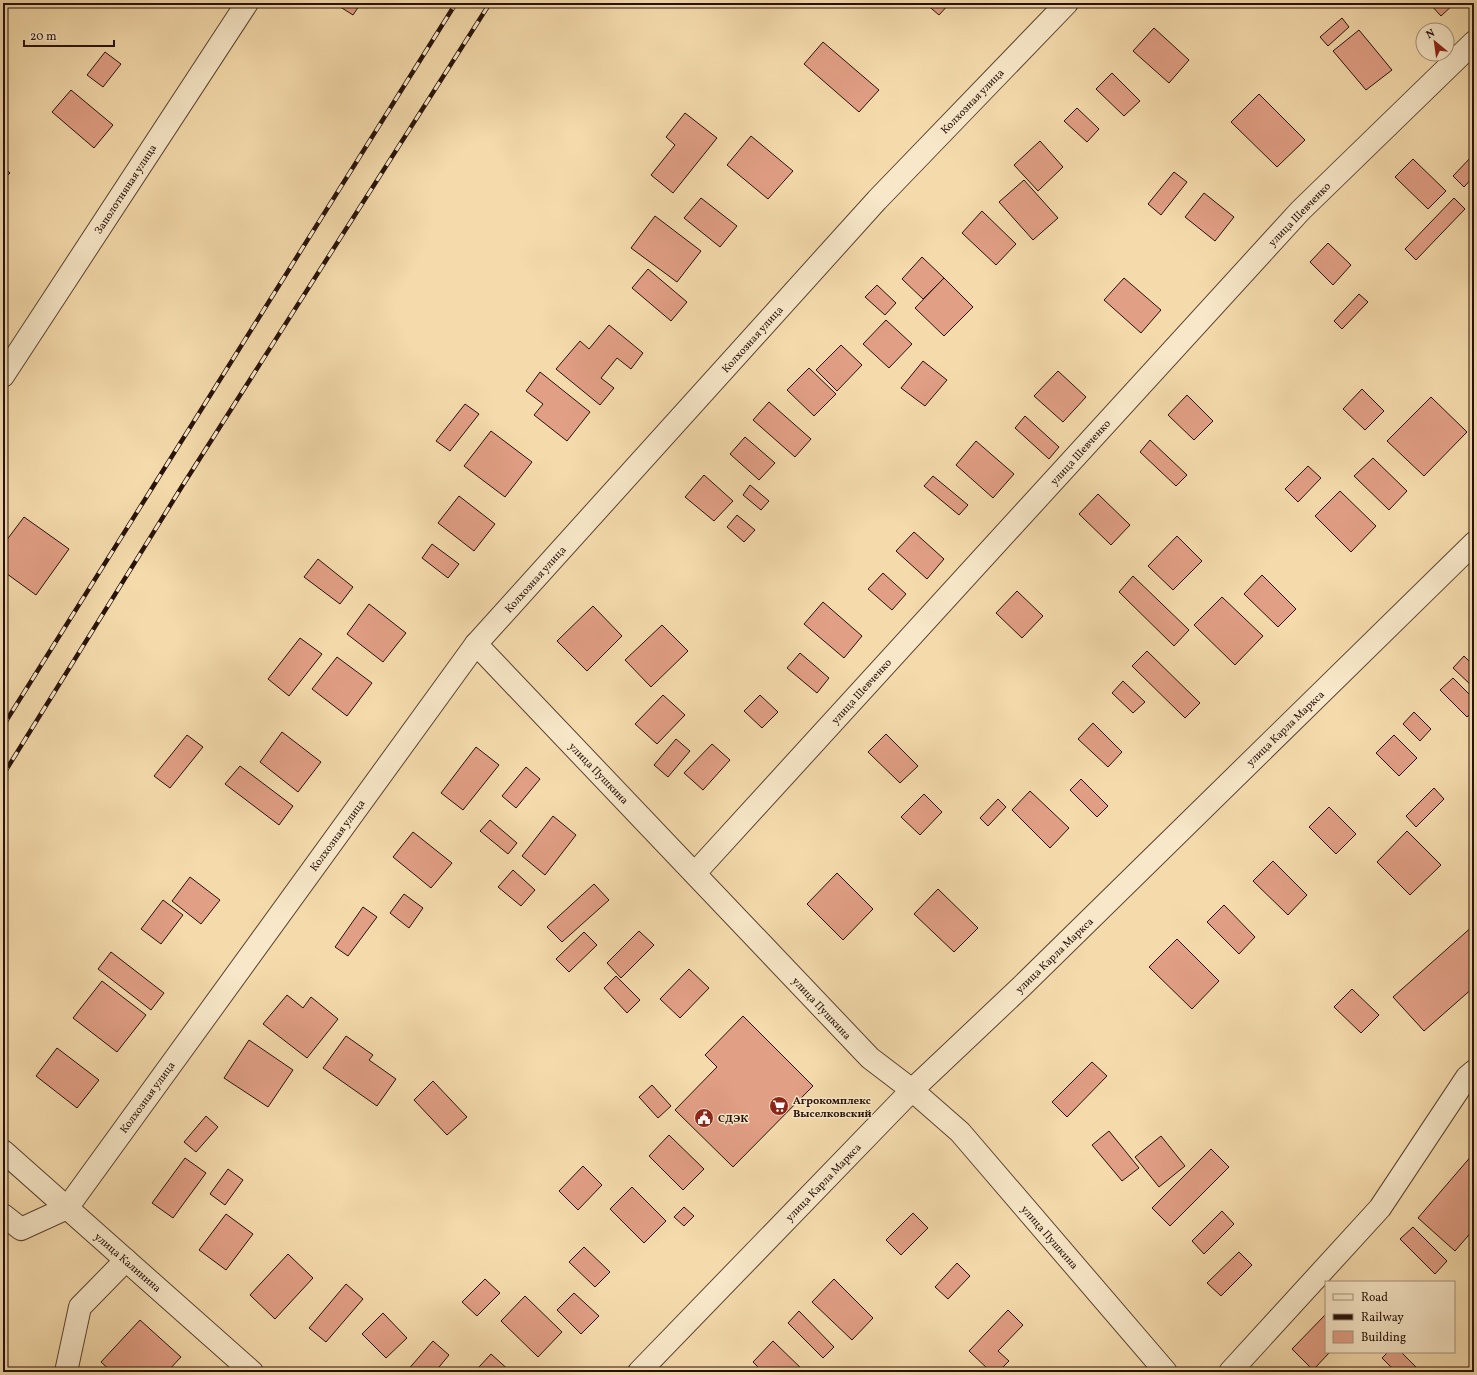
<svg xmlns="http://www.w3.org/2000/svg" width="1477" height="1375" font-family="Vollkorn,serif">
	<rect width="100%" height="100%" fill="#f5dbac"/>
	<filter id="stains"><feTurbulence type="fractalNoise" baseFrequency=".005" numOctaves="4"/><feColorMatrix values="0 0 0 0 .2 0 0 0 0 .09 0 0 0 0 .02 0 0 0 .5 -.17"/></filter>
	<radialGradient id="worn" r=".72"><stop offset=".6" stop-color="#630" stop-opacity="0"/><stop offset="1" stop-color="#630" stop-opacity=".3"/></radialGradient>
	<g fill="#e19f85" stroke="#271109">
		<path d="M334,3H361L353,15Z"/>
		<path d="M925,3H950L939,15Z"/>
		<path d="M1429,3H1455L1441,16Z"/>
		<path d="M1342,18L1349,27L1328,46L1320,37Z"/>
		<path d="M1154,28L1189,60L1169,83L1133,51Z"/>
		<path d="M1359,30L1392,70L1366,90L1333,51Z"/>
		<path d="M823,42L879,90L859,112L804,64Z"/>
		<path d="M105,52L121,64L103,87L87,75Z"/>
		<path d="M1112,73L1140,101L1124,116L1096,89Z"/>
		<path d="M71,90L113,125L94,148L52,112Z"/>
		<path d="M1259,94L1305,140L1277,167L1231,122Z"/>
		<path d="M1077,108L1099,129L1087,142L1064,121Z"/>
		<path d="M685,113L717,138L673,193L651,175L675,145L666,137Z"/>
		<path d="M751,136L793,171L768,199L727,165Z"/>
		<path d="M1040,141L1063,167L1038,191L1014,165Z"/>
		<path d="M1474,154V176L1464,187L1453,176Z"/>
		<path d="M1413,159L1446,191L1428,209L1395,177Z"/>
		<path d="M3,166L10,173L3,180Z"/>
		<path d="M1174,172L1187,182L1161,215L1148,204Z"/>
		<path d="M1024,180L1058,218L1033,240L999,202Z"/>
		<path d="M1204,193L1234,217L1215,241L1185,217Z"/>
		<path d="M701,198L737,226L720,247L684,218Z"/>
		<path d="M1454,198L1465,209L1416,260L1405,249Z"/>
		<path d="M982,211L1016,244L996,265L962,233Z"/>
		<path d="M655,216L701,251L677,282L631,248Z"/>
		<path d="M1328,243L1351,265L1333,285L1310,262Z"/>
		<path d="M922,257L944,278L923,299L902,279Z"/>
		<path d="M648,269L687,302L671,321L632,288Z"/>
		<path d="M944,278L973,307L944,336L915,308Z"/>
		<path d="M1124,278L1161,310L1141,333L1104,300Z"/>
		<path d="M877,285L896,303L885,315L865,297Z"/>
		<path d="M1359,294L1368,302L1342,329L1334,321Z"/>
		<path d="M886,320L912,344L889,368L863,344Z"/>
		<path d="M609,325L643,353L631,369L617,358L601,378L614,388L600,405L556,369L580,341L589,349Z"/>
		<path d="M841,345L862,365L837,391L816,370Z"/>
		<path d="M923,361L947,380L925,406L901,388Z"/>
		<path d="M809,368L836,394L814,416L787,390Z"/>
		<path d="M1058,371L1086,397L1063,422L1034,396Z"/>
		<path d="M540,372L590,412L567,441L534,415L543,404L526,391Z"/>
		<path d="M1362,389L1384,411L1365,430L1343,409Z"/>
		<path d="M1187,395L1213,421L1194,440L1168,415Z"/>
		<path d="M1431,397L1467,432L1424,476L1387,441Z"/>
		<path d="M769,402L811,439L795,457L753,420Z"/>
		<path d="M465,404L479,414L450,451L436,441Z"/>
		<path d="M1025,416L1059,447L1049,459L1015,428Z"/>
		<path d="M491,431L532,462L505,497L464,466Z"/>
		<path d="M745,437L775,463L759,480L730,454Z"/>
		<path d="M1150,440L1187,475L1176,486L1140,452Z"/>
		<path d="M976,441L1014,474L993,498L956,465Z"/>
		<path d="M1373,458L1407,491L1389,510L1354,476Z"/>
		<path d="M1308,466L1321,478L1298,502L1285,489Z"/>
		<path d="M704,475L733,501L714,521L685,497Z"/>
		<path d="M933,476L968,505L959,515L924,486Z"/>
		<path d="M750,485L769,501L761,510L743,495Z"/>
		<path d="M1340,491L1376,526L1351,552L1315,516Z"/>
		<path d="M1098,494L1130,525L1111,545L1079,514Z"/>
		<path d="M459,496L495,524L474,551L438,523Z"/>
		<path d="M737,515L755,530L744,542L727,527Z"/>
		<path d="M24,517L69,549L36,595L3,571V545Z"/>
		<path d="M914,532L944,559L927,579L896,551Z"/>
		<path d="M1177,536L1202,561L1173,590L1148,566Z"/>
		<path d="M432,544L459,564L448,578L422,558Z"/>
		<path d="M318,559L353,587L340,604L304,577Z"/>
		<path d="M883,573L906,594L892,610L868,589Z"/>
		<path d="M1262,575L1296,609L1278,627L1244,594Z"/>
		<path d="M1133,576L1189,630L1174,646L1119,592Z"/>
		<path d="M1017,591L1043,616L1022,638L996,613Z"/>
		<path d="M1222,597L1263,636L1235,665L1194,625Z"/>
		<path d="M823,602L862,636L844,658L804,624Z"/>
		<path d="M369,604L406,633L383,662L347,634Z"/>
		<path d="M593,606L622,636L587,671L557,641Z"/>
		<path d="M662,625L688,651L651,687L625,660Z"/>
		<path d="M300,638L322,654L289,696L268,679Z"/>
		<path d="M1147,651L1200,703L1185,718L1132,666Z"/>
		<path d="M800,653L829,678L817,693L787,668Z"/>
		<path d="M1464,656L1474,666L1473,687L1453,668Z"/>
		<path d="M337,657L372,683L347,716L312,689Z"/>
		<path d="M1453,678L1474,699V711L1467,717L1440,690Z"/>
		<path d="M1123,681L1145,702L1133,713L1112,693Z"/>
		<path d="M663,695L685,715L657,744L635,724Z"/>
		<path d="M760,695L778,712L762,728L744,711Z"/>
		<path d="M1414,712L1431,729L1420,741L1403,724Z"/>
		<path d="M1093,723L1122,752L1108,767L1078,739Z"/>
		<path d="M282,732L321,762L298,792L260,762Z"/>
		<path d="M886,734L918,766L900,783L868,752Z"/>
		<path d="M187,735L203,747L170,788L154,776Z"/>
		<path d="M1394,735L1417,758L1399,776L1376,753Z"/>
		<path d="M676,739L690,751L668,777L654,765Z"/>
		<path d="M712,744L730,760L703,790L684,773Z"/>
		<path d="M476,747L499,765L463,810L441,793Z"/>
		<path d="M240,766L293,806L279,825L225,784Z"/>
		<path d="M526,767L540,779L516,808L502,796Z"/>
		<path d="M1081,779L1108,806L1097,817L1070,790Z"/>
		<path d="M1434,788L1444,799L1416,827L1406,816Z"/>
		<path d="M1030,791L1069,828L1050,848L1012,810Z"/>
		<path d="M924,794L942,812L920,835L901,817Z"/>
		<path d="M998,799L1006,807L988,826L980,818Z"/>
		<path d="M1329,807L1356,834L1336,854L1309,827Z"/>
		<path d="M553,816L576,835L545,875L522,856Z"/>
		<path d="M490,820L517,843L508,854L480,831Z"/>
		<path d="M1407,831L1441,865L1410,895L1377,862Z"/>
		<path d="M413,832L452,863L431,888L393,857Z"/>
		<path d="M1273,861L1307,895L1288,915L1253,881Z"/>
		<path d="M513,870L535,890L521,906L498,887Z"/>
		<path d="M837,873L873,909L843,940L807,904Z"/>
		<path d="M190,877L220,900L201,924L172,901Z"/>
		<path d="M594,884L609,900L562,942L547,927Z"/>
		<path d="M938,889L978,928L954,952L914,914Z"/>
		<path d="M404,894L423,908L409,928L390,913Z"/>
		<path d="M163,900L183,915L161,944L141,929Z"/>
		<path d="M1224,905L1255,937L1239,954L1207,922Z"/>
		<path d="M363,907L377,917L348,956L335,947Z"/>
		<path d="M1474,925V987L1424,1031L1393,997Z"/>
		<path d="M639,931L654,945L621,978L607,963Z"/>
		<path d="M584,932L597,945L569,972L556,959Z"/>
		<path d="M1177,939L1219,981L1192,1009L1149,967Z"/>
		<path d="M111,952L164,993L151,1010L98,969Z"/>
		<path d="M689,969L709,988L680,1018L660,999Z"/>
		<path d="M616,976L640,1000L627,1013L604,988Z"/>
		<path d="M102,981L146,1015L117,1052L73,1018Z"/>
		<path d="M1352,989L1379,1015L1361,1033L1334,1007Z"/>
		<path d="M287,995L303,1008L311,997L338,1019L307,1058L263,1024Z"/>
		<path d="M743,1016L813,1086L733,1167L675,1110L717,1067L705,1055Z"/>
		<path d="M346,1036L373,1055L369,1060L396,1079L377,1106L323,1068Z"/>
		<path d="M249,1040L293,1070L268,1107L224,1078Z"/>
		<path d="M57,1048L99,1080L77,1108L36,1076Z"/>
		<path d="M1092,1062L1107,1076L1067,1117L1052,1102Z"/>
		<path d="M433,1081L467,1117L447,1135L414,1100Z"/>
		<path d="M652,1085L671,1106L658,1118L639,1097Z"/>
		<path d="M206,1116L218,1127L196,1152L184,1142Z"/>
		<path d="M1109,1131L1139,1168L1122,1181L1092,1145Z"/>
		<path d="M669,1135L704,1169L683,1190L649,1156Z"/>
		<path d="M1161,1136L1185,1166L1159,1187L1135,1157Z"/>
		<path d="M1211,1149L1229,1167L1170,1226L1152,1208Z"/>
		<path d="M1473,1154L1474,1229L1455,1251L1418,1218Z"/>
		<path d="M185,1158L206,1173L173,1218L152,1203Z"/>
		<path d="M583,1166L602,1185L578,1210L559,1191Z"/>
		<path d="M228,1169L243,1180L225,1205L210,1194Z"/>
		<path d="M632,1187L666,1221L644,1243L610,1209Z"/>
		<path d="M684,1207L694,1216L684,1226L674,1217Z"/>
		<path d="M1222,1211L1234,1224L1204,1254L1192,1241Z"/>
		<path d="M913,1213L928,1228L901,1255L886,1240Z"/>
		<path d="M226,1214L253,1234L226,1270L199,1250Z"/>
		<path d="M1413,1227L1447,1261L1435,1274L1400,1239Z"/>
		<path d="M584,1247L610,1272L595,1287L569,1262Z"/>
		<path d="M1239,1252L1252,1265L1221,1296L1207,1283Z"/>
		<path d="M288,1254L313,1278L275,1319L250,1295Z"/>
		<path d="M957,1263L970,1276L948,1299L935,1287Z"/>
		<path d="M485,1279L500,1293L477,1316L462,1302Z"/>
		<path d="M834,1279L873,1318L852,1340L812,1302Z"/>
		<path d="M346,1284L363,1299L326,1342L309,1328Z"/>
		<path d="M574,1293L599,1316L581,1334L557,1310Z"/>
		<path d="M525,1296L562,1332L538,1357L501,1321Z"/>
		<path d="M1008,1310L1023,1325L998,1351L1009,1361L998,1372H991L969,1351Z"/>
		<path d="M799,1311L834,1347L823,1358L788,1323Z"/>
		<path d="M383,1313L407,1338L386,1358L362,1334Z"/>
		<path d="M1326,1314V1352H1330L1313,1370L1292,1349Z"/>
		<path d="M140,1320L181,1357L167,1372H112L101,1362Z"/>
		<path d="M433,1341L449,1355L435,1372H406Z"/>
		<path d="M773,1341L805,1372H763L753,1362Z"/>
		<path d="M1388,1352H1401L1417,1368L1413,1372H1396L1382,1358Z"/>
		<path d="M491,1354L511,1372H485L479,1367Z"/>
	</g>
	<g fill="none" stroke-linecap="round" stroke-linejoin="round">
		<g stroke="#5a4432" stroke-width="24">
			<g id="minor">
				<path d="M3,376L247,3"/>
				<path d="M476,644L870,1058L912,1090L960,1132L1166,1372"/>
				<path d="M695,873L1300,211L1474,42"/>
				<path d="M3,1151L252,1372"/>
				<path d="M3,1215L21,1229L67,1208L476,644L877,200L1067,3"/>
				<path d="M66,1372L80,1307L126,1260"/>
				<path d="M639,1372L912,1090L1021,987L1474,543"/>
				<path d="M1230,1372L1380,1208L1467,1077L1474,1071"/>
			</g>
		</g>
		<use href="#minor" stroke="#f8e8c9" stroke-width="22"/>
		<g stroke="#271109" stroke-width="4.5">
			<g id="rail">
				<path d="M3,726L456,3"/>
				<path d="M3,775L181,488L490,3"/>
			</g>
		</g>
		<use href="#rail" stroke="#f8e8c9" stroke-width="3" stroke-dasharray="9" stroke-linecap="butt"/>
	</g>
	<defs>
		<g id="supermarket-disc" transform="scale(1)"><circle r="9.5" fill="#8f2418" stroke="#f8e8c9"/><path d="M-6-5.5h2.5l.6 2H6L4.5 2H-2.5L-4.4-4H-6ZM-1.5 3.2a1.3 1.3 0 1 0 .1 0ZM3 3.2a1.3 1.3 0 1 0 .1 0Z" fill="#fff"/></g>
		<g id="civic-disc" transform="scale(1)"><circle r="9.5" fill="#8f2418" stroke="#f8e8c9"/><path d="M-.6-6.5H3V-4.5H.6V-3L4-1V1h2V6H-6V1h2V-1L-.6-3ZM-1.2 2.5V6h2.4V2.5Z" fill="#fff"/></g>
	</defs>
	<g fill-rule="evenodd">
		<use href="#supermarket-disc" x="779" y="1106"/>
		<use href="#civic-disc" x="704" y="1118"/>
	</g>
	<g text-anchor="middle" stroke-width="3" stroke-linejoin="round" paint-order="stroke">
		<g font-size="11" fill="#271109" stroke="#f8e8c9">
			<text transform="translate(972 101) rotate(-46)" y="4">Колхозная улица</text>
			<text transform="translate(125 189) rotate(-57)" y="4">Заполотняная улица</text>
			<text transform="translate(1299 214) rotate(-46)" y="4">улица Шевченко</text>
			<text transform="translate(752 339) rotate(-48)" y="4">Колхозная улица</text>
			<text transform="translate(1080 452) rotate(-48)" y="4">улица Шевченко</text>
			<text transform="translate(535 579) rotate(-48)" y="4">Колхозная улица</text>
			<text transform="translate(861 691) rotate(-48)" y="4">улица Шевченко</text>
			<text transform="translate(1285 728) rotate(-44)" y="4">улица Карла Маркса</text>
			<text transform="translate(599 773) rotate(46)" y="4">улица Пушкина</text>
			<text transform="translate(337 835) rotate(-54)" y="4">Колхозная улица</text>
			<text transform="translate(1054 955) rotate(-44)" y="4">улица Карла Маркса</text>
			<text transform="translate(822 1008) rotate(47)" y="4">улица Пушкина</text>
			<text transform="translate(147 1097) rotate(-54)" y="4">Колхозная улица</text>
			<text transform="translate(823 1182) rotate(-46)" y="4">улица Карла Маркса</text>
			<text transform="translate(1050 1237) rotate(49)" y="4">улица Пушкина</text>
			<text transform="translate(128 1262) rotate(41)" y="4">улица Калинина</text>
		</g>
		<g font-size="11" font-weight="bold" fill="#271109" stroke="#f8e8c9" text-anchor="start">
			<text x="793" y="1104">Агрокомплекс<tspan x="793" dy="13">Выселковский</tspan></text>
			<text x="718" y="1122">СДЭК</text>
		</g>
	</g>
	<rect width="1477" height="1375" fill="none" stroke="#f5dbac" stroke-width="16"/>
	<rect x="4" y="4" width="1469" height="1367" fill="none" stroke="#271109" stroke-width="2"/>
	<rect x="8" y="8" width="1461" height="1359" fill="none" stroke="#271109"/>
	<rect x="1325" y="1281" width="130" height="72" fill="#f8e8c9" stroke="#a4927c"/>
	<rect x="1333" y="1294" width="20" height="6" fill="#f8e8c9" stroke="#a4927c"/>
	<text x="1361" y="1301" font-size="12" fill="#271109">Road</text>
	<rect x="1333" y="1314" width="20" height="6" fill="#271109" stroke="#a4927c"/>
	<text x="1361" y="1321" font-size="12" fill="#271109">Railway</text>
	<rect x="1333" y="1331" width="20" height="12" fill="#e19f85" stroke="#a4927c"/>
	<text x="1361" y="1341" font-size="12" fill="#271109">Building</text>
	<g transform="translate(1435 42) rotate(331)"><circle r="19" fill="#f8e8c9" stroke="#a4927c"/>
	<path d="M0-3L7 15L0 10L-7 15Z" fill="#8f2418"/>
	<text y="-6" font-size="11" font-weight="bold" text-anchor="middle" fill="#271109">N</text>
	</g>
	<path d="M24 40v6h90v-6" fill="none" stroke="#271109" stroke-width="2"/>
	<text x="30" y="40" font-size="12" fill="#271109" stroke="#f8e8c9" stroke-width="3" paint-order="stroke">20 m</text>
	<rect width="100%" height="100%" filter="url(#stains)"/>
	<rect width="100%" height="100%" fill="url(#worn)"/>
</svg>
